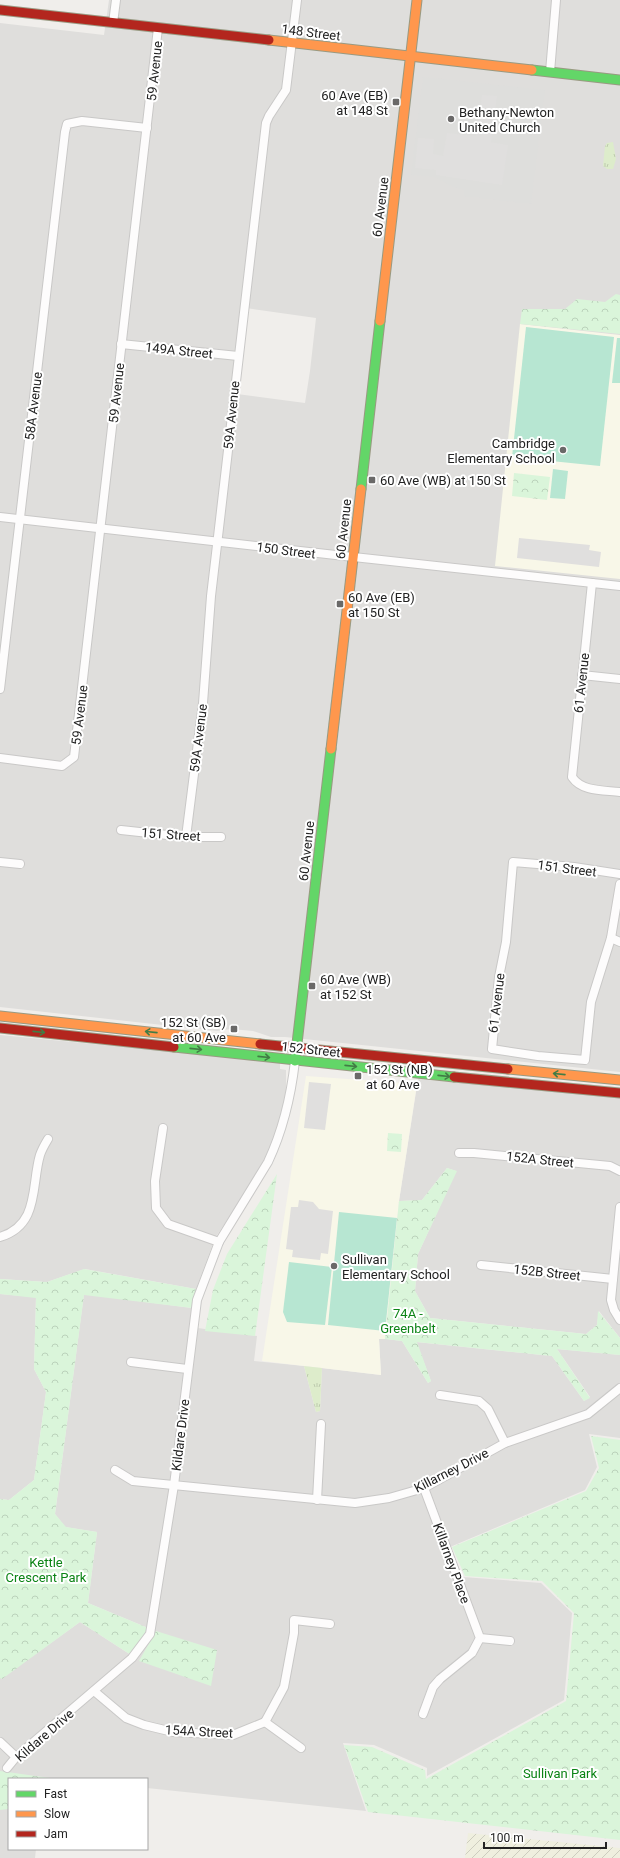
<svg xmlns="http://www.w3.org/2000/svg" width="620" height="1858" font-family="Roboto,sans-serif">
	<defs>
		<pattern id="farmland-furrows" width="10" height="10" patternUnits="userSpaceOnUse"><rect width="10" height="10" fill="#efefdf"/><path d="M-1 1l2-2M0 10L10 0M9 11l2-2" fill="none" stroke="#cdcdbf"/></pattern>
		<pattern id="grass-tufts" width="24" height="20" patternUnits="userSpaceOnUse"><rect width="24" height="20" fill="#ddeccb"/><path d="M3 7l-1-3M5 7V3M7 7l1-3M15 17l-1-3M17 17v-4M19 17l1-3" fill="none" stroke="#bdcaae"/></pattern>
		<pattern id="park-crowns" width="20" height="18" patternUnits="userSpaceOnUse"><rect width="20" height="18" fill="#daf5da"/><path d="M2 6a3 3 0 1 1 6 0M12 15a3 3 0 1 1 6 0" fill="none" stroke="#bbd2bb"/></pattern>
	</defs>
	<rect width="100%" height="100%" fill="#f0eeeb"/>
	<g fill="#dfdedc" fill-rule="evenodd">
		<path d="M109,0H620V1072L285,1037H271L253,1031L231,1029L217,1031L0,1007V23L104,35ZM246,308L316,318L310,371L305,403L237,394Z"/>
		<path d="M0,1035L280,1062V1069L286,1070V1091L281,1116L273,1143L258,1174L215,1238L196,1289L85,1269L47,1282L0,1279Z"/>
		<path d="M418,1079L620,1097V1338L599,1311L597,1325L586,1334L430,1318L415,1291L418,1254L456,1171L447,1168L422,1200L399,1201Z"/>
		<path d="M0,1294L36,1297L34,1369L46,1392L34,1480L9,1500L0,1499Z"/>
		<path d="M84,1294L192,1308L190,1327L257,1336L254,1361L304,1366L316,1412L320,1411L322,1368L381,1375L379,1338L402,1341L428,1383L431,1381L416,1342L552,1356L584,1401L590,1397L557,1349L620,1355V1438L589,1434L597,1467L585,1490L450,1547L463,1577L541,1583L572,1613L564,1700L427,1776V1768L374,1745L343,1743L366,1811L147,1788V1779H9V1849H36L35,1858H0V1678H2L80,1622L131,1655L148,1628L88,1603L97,1532L65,1527L55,1514Z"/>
	</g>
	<g fill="#f8f7e8">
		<path d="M520,324L620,335V579L495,566Z"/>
		<path d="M306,1076L417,1084L399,1201L385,1339H379L381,1375L262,1361Z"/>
	</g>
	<path fill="#dededc" d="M423,77L545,90L531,204L464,196V190L453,187L435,177L411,175Z"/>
	<path fill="url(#farmland-furrows)" d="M468,1833L620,1848V1858H465Z"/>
	<g fill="url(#grass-tufts)">
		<path d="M613,142L616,159L613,169H607L603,166L605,146L607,143Z"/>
		<path d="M304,1366L322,1368L320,1411L316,1412Z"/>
	</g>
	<g fill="url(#park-crowns)">
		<path d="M616,294L620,295V334L520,324L522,309H565L577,299L605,302Z"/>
		<path d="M514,473L550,477L547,500L512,496Z"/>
		<path d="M388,1133L402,1134L401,1152L387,1151Z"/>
		<path d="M447,1168L457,1171L418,1254L415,1291L430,1318L586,1334L597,1325L598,1311L620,1338V1355L557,1349L590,1398L584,1401L552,1356L417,1342L431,1381L428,1383L402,1341L385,1339L399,1201L422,1200Z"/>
		<path d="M277,1174L255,1336L205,1331L213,1290L227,1254Z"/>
		<path d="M84,1269L196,1289L192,1308L84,1295L55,1514L66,1527L97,1532L88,1603L148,1628L131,1655L80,1622L2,1679L0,1678V1499L9,1500L34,1480L46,1392L34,1369L36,1298L0,1294V1279L47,1282Z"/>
		<path d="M591,1436L620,1440V1840L368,1812L344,1745L372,1747L425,1770L426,1779L566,1701L574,1613L542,1581L465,1576L452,1547L586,1491L599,1468Z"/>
		<path d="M156,1631L217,1650L211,1686L139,1661Z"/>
		<path d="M0,1771L57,1779H9V1809L0,1810Z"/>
	</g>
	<g fill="#b7e6d2">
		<path d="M526,327L614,337L600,466L512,457Z"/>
		<path d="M617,338H620V383H612Z"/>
		<path d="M553,469L568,471L565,499L550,498Z"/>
		<path d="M339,1212L397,1218L385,1331L328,1325Z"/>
		<path d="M289,1262L332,1267L325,1325L287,1322L283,1312Z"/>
	</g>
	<g fill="#e0dfde">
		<path d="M482,95L497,96L491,142L508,145L502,185L436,175V170L415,168L418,138L434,139L433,154L443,156L447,133L476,136Z"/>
		<path d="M519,538L590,545L589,550L601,552L599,567L517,558Z"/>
		<path d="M309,1082L331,1084L325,1130L304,1128Z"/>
		<path d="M299,1200L313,1202L319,1209L333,1211L328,1254L321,1253L320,1260L292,1257L293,1250L286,1249L291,1207H298Z"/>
	</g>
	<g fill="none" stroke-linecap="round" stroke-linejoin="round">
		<g stroke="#c9c8c7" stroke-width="10">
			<g id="street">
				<path d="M113,23L116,0"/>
				<path d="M550,72L556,0"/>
				<path d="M121,344L238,356"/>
				<path d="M0,517C207,541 413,564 620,586"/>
				<path d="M592,583L572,777C582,792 604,790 620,792"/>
				<path d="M582,675L620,679"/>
				<path d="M0,689L65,132L67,124L82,121L147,128"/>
				<path d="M0,758L62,766L74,757L158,28"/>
				<path d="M121,830L186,837H221"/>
				<path d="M186,837L203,703L211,596L219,528L266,123L269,116L286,90L297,0"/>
				<path d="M0,862L20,864"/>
				<path d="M620,874L574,867L513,862L506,942L499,977L492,1049L538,1056L585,1060L591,1002L611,938L620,884"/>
				<path d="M611,938L620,942"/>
				<path d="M163,1128L155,1181L156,1208L168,1224L219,1242"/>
				<path d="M459,1153H474L610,1166L620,1171"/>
				<path d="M620,1207L611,1300L614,1310L620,1320"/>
				<path d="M0,1237C40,1225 31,1185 40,1155C42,1149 45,1144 48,1139"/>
				<path d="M481,1265L613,1279"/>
				<path d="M131,1362L187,1369"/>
				<path d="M440,1395L479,1401L488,1409L505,1443"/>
				<path d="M115,1470L133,1481L355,1503L389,1498L424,1488L505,1443L588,1414L620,1388"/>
				<path d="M317,1500L321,1424"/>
				<path d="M480,1638L510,1641"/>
				<path d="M94,1691L126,1718L144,1725L173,1732L233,1735L265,1722"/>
				<path d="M423,1714L433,1687L440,1679L472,1653L480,1638L424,1488"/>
				<path d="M265,1722L284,1687L294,1633V1620L330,1624"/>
				<path d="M265,1722L301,1748"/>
				<path d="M0,1742L16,1757"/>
				<path d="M7,1768L16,1757L132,1658L150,1634L174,1485L197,1300L219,1242L268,1162C283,1130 291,1096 295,1061"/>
			</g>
		</g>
		<g stroke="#999a82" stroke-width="11">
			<g id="fast">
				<path d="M532,70L620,80"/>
				<path d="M361,489L380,321"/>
				<path d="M174,1047L454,1077"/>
				<path d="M295,1061L331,749"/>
			</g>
		</g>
		<g stroke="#999a82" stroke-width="11">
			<g id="slow">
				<path d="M269,40L532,70"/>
				<path d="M380,321L417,0"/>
				<path d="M331,749L361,489"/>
				<path d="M0,1016L260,1044"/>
				<path d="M508,1069L620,1080"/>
			</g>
		</g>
		<g stroke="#999a82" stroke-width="11">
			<g id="jam">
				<path d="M0,10L269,40"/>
				<path d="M0,1028L174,1047"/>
				<path d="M260,1044L508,1069"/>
				<path d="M454,1077L620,1093"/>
			</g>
		</g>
		<use href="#street" stroke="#fdfcfc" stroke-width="8"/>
		<use href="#fast" stroke="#63d668" stroke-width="9"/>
		<use href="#slow" stroke="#ff974d" stroke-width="9"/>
		<use href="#jam" stroke="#b3261e" stroke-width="9"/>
	</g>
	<defs><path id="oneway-shaft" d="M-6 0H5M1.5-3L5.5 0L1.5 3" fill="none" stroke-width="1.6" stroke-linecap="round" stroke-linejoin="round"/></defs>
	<g stroke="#427c45">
		<use href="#oneway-shaft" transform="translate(39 1032) rotate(6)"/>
		<use href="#oneway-shaft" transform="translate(151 1032) rotate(-174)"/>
		<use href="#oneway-shaft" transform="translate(196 1049) rotate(6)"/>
		<use href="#oneway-shaft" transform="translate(264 1057) rotate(6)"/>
		<use href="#oneway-shaft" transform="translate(351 1066) rotate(6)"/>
		<use href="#oneway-shaft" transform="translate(559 1074) rotate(-174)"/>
		<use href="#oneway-shaft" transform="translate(444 1076) rotate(6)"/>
	</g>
	<g fill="#6a6968" stroke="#fff" stroke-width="1.5">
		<rect x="392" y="98" width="8" height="8" rx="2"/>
		<circle cx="451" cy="119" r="4"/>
		<circle cx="563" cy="450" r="4"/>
		<rect x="368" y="476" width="8" height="8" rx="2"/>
		<rect x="336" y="600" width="8" height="8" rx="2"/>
		<rect x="308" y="982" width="8" height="8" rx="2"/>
		<rect x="230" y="1025" width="8" height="8" rx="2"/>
		<rect x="354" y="1072" width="8" height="8" rx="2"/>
		<circle cx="334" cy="1266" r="4"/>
	</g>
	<g text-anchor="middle" stroke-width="4" stroke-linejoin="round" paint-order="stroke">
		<g font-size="13" fill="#222" stroke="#fff">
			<text transform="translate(311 32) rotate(7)" y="5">148 Street</text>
			<text transform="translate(154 71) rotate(-84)" y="5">59 Avenue</text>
			<text transform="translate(380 207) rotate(-83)" y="5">60 Avenue</text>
			<text transform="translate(179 350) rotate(6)" y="5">149A Street</text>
			<text transform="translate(116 393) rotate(-84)" y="5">59 Avenue</text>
			<text transform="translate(33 406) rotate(-83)" y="5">58A Avenue</text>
			<text transform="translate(231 415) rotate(-84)" y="5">59A Avenue</text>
			<text transform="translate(343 529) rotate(-84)" y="5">60 Avenue</text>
			<text transform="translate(286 550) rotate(7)" y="5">150 Street</text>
			<text transform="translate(581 683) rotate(-84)" y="5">61 Avenue</text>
			<text transform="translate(79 715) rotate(-83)" y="5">59 Avenue</text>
			<text transform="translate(198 738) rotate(-83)" y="5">59A Avenue</text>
			<text transform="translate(171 834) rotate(4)" y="5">151 Street</text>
			<text transform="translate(306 851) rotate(-84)" y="5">60 Avenue</text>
			<text transform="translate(567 868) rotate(7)" y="5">151 Street</text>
			<text transform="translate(496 1003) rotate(-83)" y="5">61 Avenue</text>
			<text transform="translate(311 1049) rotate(6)" y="5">152 Street</text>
			<text transform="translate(540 1159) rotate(6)" y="5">152A Street</text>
			<text transform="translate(547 1272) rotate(6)" y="5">152B Street</text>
			<text transform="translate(180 1435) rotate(-83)" y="5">Kildare Drive</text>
			<text transform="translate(451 1470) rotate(-27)" y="5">Killarney Drive</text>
			<text transform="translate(452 1563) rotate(70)" y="5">Killarney Place</text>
			<text transform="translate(199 1731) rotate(3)" y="5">154A Street</text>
			<text transform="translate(44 1735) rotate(-41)" y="5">Kildare Drive</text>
		</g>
		<g font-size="13" fill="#222" stroke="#fff" text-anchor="start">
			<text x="388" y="100" text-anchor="end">60 Ave (EB)<tspan x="388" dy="15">at 148 St</tspan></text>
			<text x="459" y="117">Bethany-Newton<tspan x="459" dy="15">United Church</tspan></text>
			<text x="555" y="448" text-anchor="end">Cambridge<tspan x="555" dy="15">Elementary School</tspan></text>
			<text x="380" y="485">60 Ave (WB) at 150 St</text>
			<text x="348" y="602">60 Ave (EB)<tspan x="348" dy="15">at 150 St</tspan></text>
			<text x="320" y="984">60 Ave (WB)<tspan x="320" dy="15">at 152 St</tspan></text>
			<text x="226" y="1027" text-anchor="end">152 St (SB)<tspan x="226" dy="15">at 60 Ave</tspan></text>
			<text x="366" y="1074">152 St (NB)<tspan x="366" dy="15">at 60 Ave</tspan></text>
			<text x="342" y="1264">Sullivan<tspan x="342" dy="15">Elementary School</tspan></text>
		</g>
		<g font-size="13" fill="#0c8416" stroke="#fff">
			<text x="408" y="1318">74A -<tspan x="408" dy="15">Greenbelt</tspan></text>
			<text x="46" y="1567">Kettle<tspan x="46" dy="15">Crescent Park</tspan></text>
			<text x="560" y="1778">Sullivan Park</text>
		</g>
	</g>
	<rect x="8" y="1778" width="140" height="72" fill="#ffffff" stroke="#a7a7a7"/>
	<rect x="16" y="1791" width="20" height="6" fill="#63d668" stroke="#a7a7a7"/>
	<text x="44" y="1798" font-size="12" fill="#222222">Fast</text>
	<rect x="16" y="1811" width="20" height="6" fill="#ff974d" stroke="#a7a7a7"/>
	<text x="44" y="1818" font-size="12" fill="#222222">Slow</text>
	<rect x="16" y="1831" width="20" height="6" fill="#b3261e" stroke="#a7a7a7"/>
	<text x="44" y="1838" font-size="12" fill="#222222">Jam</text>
	<path d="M484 1842v6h122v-6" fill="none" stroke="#222222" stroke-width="2"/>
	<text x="490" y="1842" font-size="12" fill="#222222" stroke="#ffffff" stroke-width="3" paint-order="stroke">100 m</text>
</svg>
